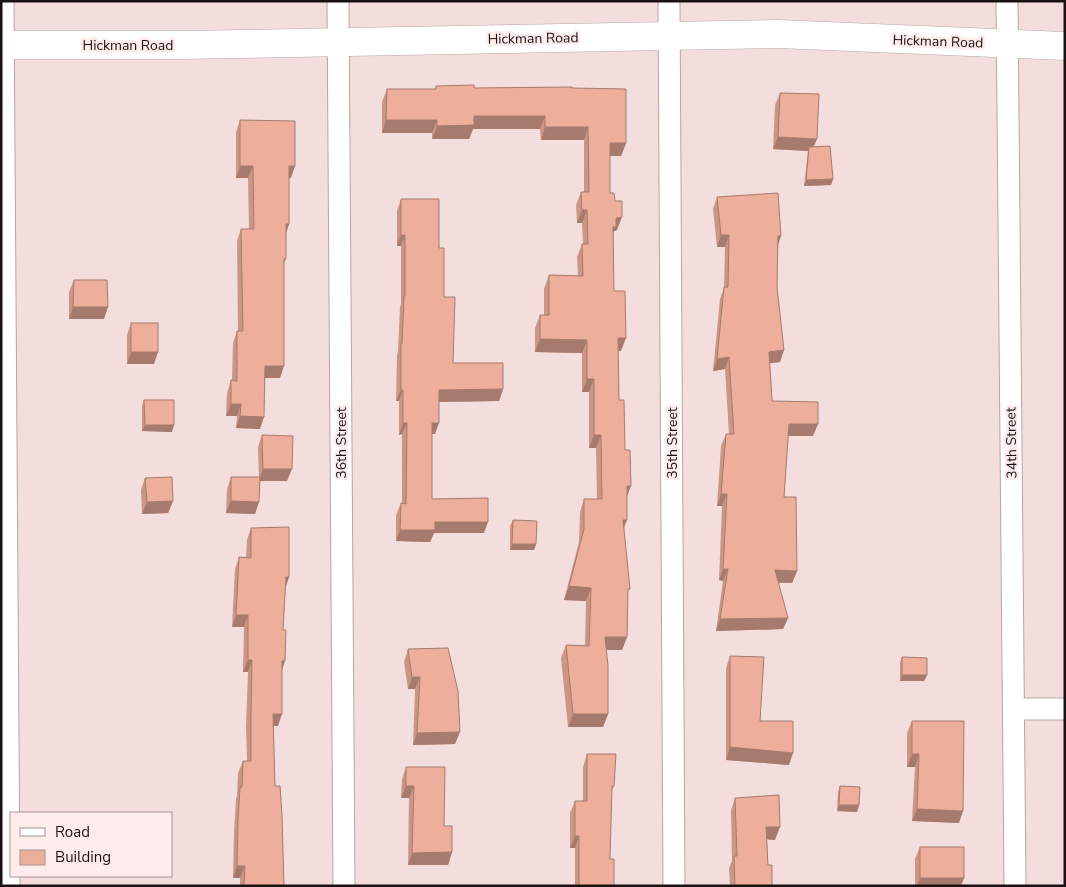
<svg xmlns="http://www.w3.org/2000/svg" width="1066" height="887" font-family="'Nunito Sans',sans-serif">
	<rect width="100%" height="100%" fill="#f3dddd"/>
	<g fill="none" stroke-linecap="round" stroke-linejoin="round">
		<g stroke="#b9a4a4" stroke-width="23">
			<g id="minor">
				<path d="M3,1L9,886"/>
				<path d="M338,1L344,886"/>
				<path d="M669,1L674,886"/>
				<path d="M1007,1L1015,886"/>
				<path d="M1014,709H1065"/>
			</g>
		</g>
		<g stroke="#b9a4a4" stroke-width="29">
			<path id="major" d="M1,45H184L778,34L1065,46"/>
		</g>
		<use href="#minor" stroke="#fff" stroke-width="21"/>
		<use href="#major" stroke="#fff" stroke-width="28"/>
	</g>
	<g fill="#cc9685">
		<path d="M436,86L474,88H572L626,143L621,156H610V193L617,230L614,231L613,234L614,291L621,351H618L619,400L625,450L627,498L624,527L628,595L627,637L622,650H606L608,714L603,727H568L561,658L566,645H585L586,601L564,600L579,542L580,512L584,499H597L596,448H589V392H582V353L535,352V328L540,315H544V289L549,275L578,276L577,257L582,244H583L582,223H577L576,205L581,192H584V140H541L540,129H473L469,139H432V133H382V102L387,89H435Z"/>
		<path d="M780,93L833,179L831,185L804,186L808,151L773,149L775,105Z"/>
		<path d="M240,120L291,178H289V224L286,233V259L284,264L280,378H265L260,429L236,428L237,416H226L227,393L231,380H232L233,343L237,331H238L237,241L241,229H249L248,178H236V132Z"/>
		<path d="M717,197L778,245L777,287L780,362L770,363L772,401L813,436H788L784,497L797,571L792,583H778L788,618L783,629L716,631L723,581L719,580L722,506H717L721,446L726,434H729L725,369L713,371L720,299L724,288L725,247H717L713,209Z"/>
		<path d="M401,199L439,248L444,297L453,363L503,389L499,401L439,402L435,434H432V499L484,533H434L430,542L396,541V515L401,503H402V434L399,435V401H396L397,355L398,352L400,307L401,304V246H397V211Z"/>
		<path d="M74,280L104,319H69V292Z"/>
		<path d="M131,323L154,364H127V335Z"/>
		<path d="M144,400L172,432L142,431V406Z"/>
		<path d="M262,435L287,481H260L255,514L226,513L227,489L231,477H259L258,447Z"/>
		<path d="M145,478L173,501L168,513L142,514L141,490Z"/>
		<path d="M513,520L536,544L534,550H510V526Z"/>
		<path d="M251,528L289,577L285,588L283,630L282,670L278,726H273L275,786L284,886H240V878H233L234,832L236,799L237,796L238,773L243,761H247L246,726L248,672H243L244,627H232L235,569L239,557L246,558L247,540Z"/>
		<path d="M408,649L455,744L413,745L415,689H408L404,662Z"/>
		<path d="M730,656L760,721L789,765L726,760V668Z"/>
		<path d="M902,657L927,675L924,681H900V663Z"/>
		<path d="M912,721L959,823L912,821L915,767H907V733Z"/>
		<path d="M587,754L614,786L611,793L610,859L614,886H575V848H570V813L575,801H583V767Z"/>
		<path d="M406,767L444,826L452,852L448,865H408L409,798H401L402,779Z"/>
		<path d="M840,786L859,805L857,812L837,811L838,792Z"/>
		<path d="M735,798L775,840L767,839L768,865L772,886H730L729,868L732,861L731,810Z"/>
		<path d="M920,847L964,878L961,886H915V859Z"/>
	</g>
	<g fill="#a67a6c">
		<path d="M474,116H545L540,129H473L469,139H432L437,126Z"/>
		<path d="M386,120H437L432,133H382Z"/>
		<path d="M545,127H588L584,140H541Z"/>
		<path d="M778,137L817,139L812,151L809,147L808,151L773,149Z"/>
		<path d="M610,143H626L621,156H605Z"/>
		<path d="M240,166H253L248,178H236Z"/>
		<path d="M289,166H295L291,178H284Z"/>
		<path d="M833,179L831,185L804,186L806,180Z"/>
		<path d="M582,210H587L582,223H577Z"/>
		<path d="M622,217L617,230L614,231L611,240H608L616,218Z"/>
		<path d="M286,224H289L285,236Z"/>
		<path d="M401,235H405L401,246H397Z"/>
		<path d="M721,235H729L725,247H717Z"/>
		<path d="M778,236H781L777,248Z"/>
		<path d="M73,307H108L104,319H69Z"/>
		<path d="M618,338H626L621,351H613Z"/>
		<path d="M540,339L587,340L582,353L535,352Z"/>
		<path d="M784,350L780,362L765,364L769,352Z"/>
		<path d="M131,352H158L154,364H127Z"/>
		<path d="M729,357L725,369L713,371L717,359Z"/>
		<path d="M265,366H284L280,378H261Z"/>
		<path d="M587,379H594L589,392H582Z"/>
		<path d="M503,389L499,401L434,402L439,390Z"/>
		<path d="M401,390H403L399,401H396Z"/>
		<path d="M231,404H241L237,416H226Z"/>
		<path d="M240,416L264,417L260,429L236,428Z"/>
		<path d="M403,423H407L402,434L399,435Z"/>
		<path d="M432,423H439L435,434H428Z"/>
		<path d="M789,424H818L813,436H785Z"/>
		<path d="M145,425H174L172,432L142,431Z"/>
		<path d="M594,435H601L596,448H589Z"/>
		<path d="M263,469H292L287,481H259Z"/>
		<path d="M627,486H631L626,499Z"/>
		<path d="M721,494H727L722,506H717Z"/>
		<path d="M173,501L168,513L142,514L147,502Z"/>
		<path d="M231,501L259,502L255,514L226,513Z"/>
		<path d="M623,520H627L622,533Z"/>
		<path d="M435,522H488L484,533H434L430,542L396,541L400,530Z"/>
		<path d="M512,544H536L534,550H510Z"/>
		<path d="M723,569H728L723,581L719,580Z"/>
		<path d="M775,570L797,571L792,583L771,582Z"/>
		<path d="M286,577H289L285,589Z"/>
		<path d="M569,586L591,588L586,601L564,600Z"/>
		<path d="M236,615H248L244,627H232Z"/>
		<path d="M788,618L783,629L716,631L720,619Z"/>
		<path d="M605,637H627L622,650H600Z"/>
		<path d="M248,660H252L248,672H243Z"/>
		<path d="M282,661H285L281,673Z"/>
		<path d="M902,675H927L924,681H900Z"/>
		<path d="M412,677H420L415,689H408Z"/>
		<path d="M273,714H282L278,726H269Z"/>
		<path d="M573,714H608L603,727H568Z"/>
		<path d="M460,732L455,744L413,745L417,733Z"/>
		<path d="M730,747L793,753L789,765L726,760Z"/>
		<path d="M912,754H919L915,767H907Z"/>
		<path d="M406,786H414L409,798H401Z"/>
		<path d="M839,805H859L857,812L837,811Z"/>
		<path d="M917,809L963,811L959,823L912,821Z"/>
		<path d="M766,827H780L775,840L762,839Z"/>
		<path d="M575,836H579L575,848H570Z"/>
		<path d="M452,852L448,865H408L412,853Z"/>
		<path d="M237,866H245L240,878H233Z"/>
		<path d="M920,878H964L961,886H917Z"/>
	</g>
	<g fill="#edaf9b" stroke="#a67a6c">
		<path d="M474,85V88L572,87V88L626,89V143H610V193H614L615,201H622V217L616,218V227H613L614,291H625L626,338H618L619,400H624L625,450H630L631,486H627V520H623L630,589H628L627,637H605L608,666V714H573L566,645L589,646L591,588L569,586L584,529V499H602L601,435H594V379H587V340L540,339V315H549V275L583,276L582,244H588L587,210H582L581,192H589L588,127H545V116H474V125L437,126V120H386L387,89H436V86Z"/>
		<path d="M780,93L819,94L817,139L778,137Z"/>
		<path d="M240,120L295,121V166H289V224H286V259H284V366H265L264,417L240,416L241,404H231V380L237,381V331H243L241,229H254L253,166H240Z"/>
		<path d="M830,146L833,179L806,180L809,147Z"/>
		<path d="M778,193L781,236H778L777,287L784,350L769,352L772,401L818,402V424H789L784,497H796L797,571L775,570L788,618L720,619L728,569H723L727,494H721L726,434H734L729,357L717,359L724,287H728L729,235H721L717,197Z"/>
		<path d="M401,199H439V248H444V297H455L453,363H503V389L439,390V423H432V499L488,498V522H435V530H400L401,503L406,504L407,423H403V390H401V344H402L404,296H405V235H401Z"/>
		<path d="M74,280H107L108,307H73Z"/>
		<rect x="131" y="323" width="27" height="29"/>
		<path d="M144,400H174V425H145Z"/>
		<path d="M262,435L293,436L292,469H263Z"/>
		<path d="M172,477L173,501L147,502L145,478Z"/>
		<path d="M231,477H260L259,502L231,501Z"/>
		<path d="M513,520L537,521L536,544H512Z"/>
		<path d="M289,527V577H286L283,630H286L285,661H282V714H273L275,786H280L282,816L284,886H244L245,866H237L238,820L240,787H242L243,761H251V714L252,660H248V615H236L239,557L251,558V528Z"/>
		<path d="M448,648L458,691L460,732L417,733L420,677H412L408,649Z"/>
		<path d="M730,656L764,657L760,721H793V753L730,747Z"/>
		<path d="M902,657L927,658V675H902Z"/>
		<path d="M912,721H964L963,811L917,809L919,754H912Z"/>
		<path d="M587,754H616L614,786H612L610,859H614V886H579V836H575V801H587Z"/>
		<path d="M406,767H445L444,826H452V852L412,853L414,786H406Z"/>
		<path d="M840,786L860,787L859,805H839Z"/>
		<path d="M779,795L780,827H766L768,865H772V886H735L734,856H737L735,798Z"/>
		<rect x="920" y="847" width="44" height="31"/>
	</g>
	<g text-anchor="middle" stroke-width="5" stroke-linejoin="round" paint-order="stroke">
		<g font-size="14" fill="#1a1213" stroke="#feebeb">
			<text transform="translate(533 38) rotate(-1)" y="5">Hickman Road</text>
			<text transform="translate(938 41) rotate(2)" y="5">Hickman Road</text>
			<text x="128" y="50">Hickman Road</text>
			<text transform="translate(341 443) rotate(-90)" y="5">36th Street</text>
			<text transform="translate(672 443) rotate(-90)" y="5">35th Street</text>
			<text transform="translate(1011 443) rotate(-91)" y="5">34th Street</text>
		</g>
	</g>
	<rect width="1066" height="887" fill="none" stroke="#1a1213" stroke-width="5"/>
	<rect x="10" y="812" width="162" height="65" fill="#feebeb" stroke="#a39495"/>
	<rect x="20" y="828" width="25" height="8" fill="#ffffff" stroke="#a39495"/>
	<text x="55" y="837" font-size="15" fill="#1a1213">Road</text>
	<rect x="20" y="850" width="25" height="15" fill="#edaf9b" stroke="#a39495"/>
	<text x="55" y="862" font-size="15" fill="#1a1213">Building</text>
</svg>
